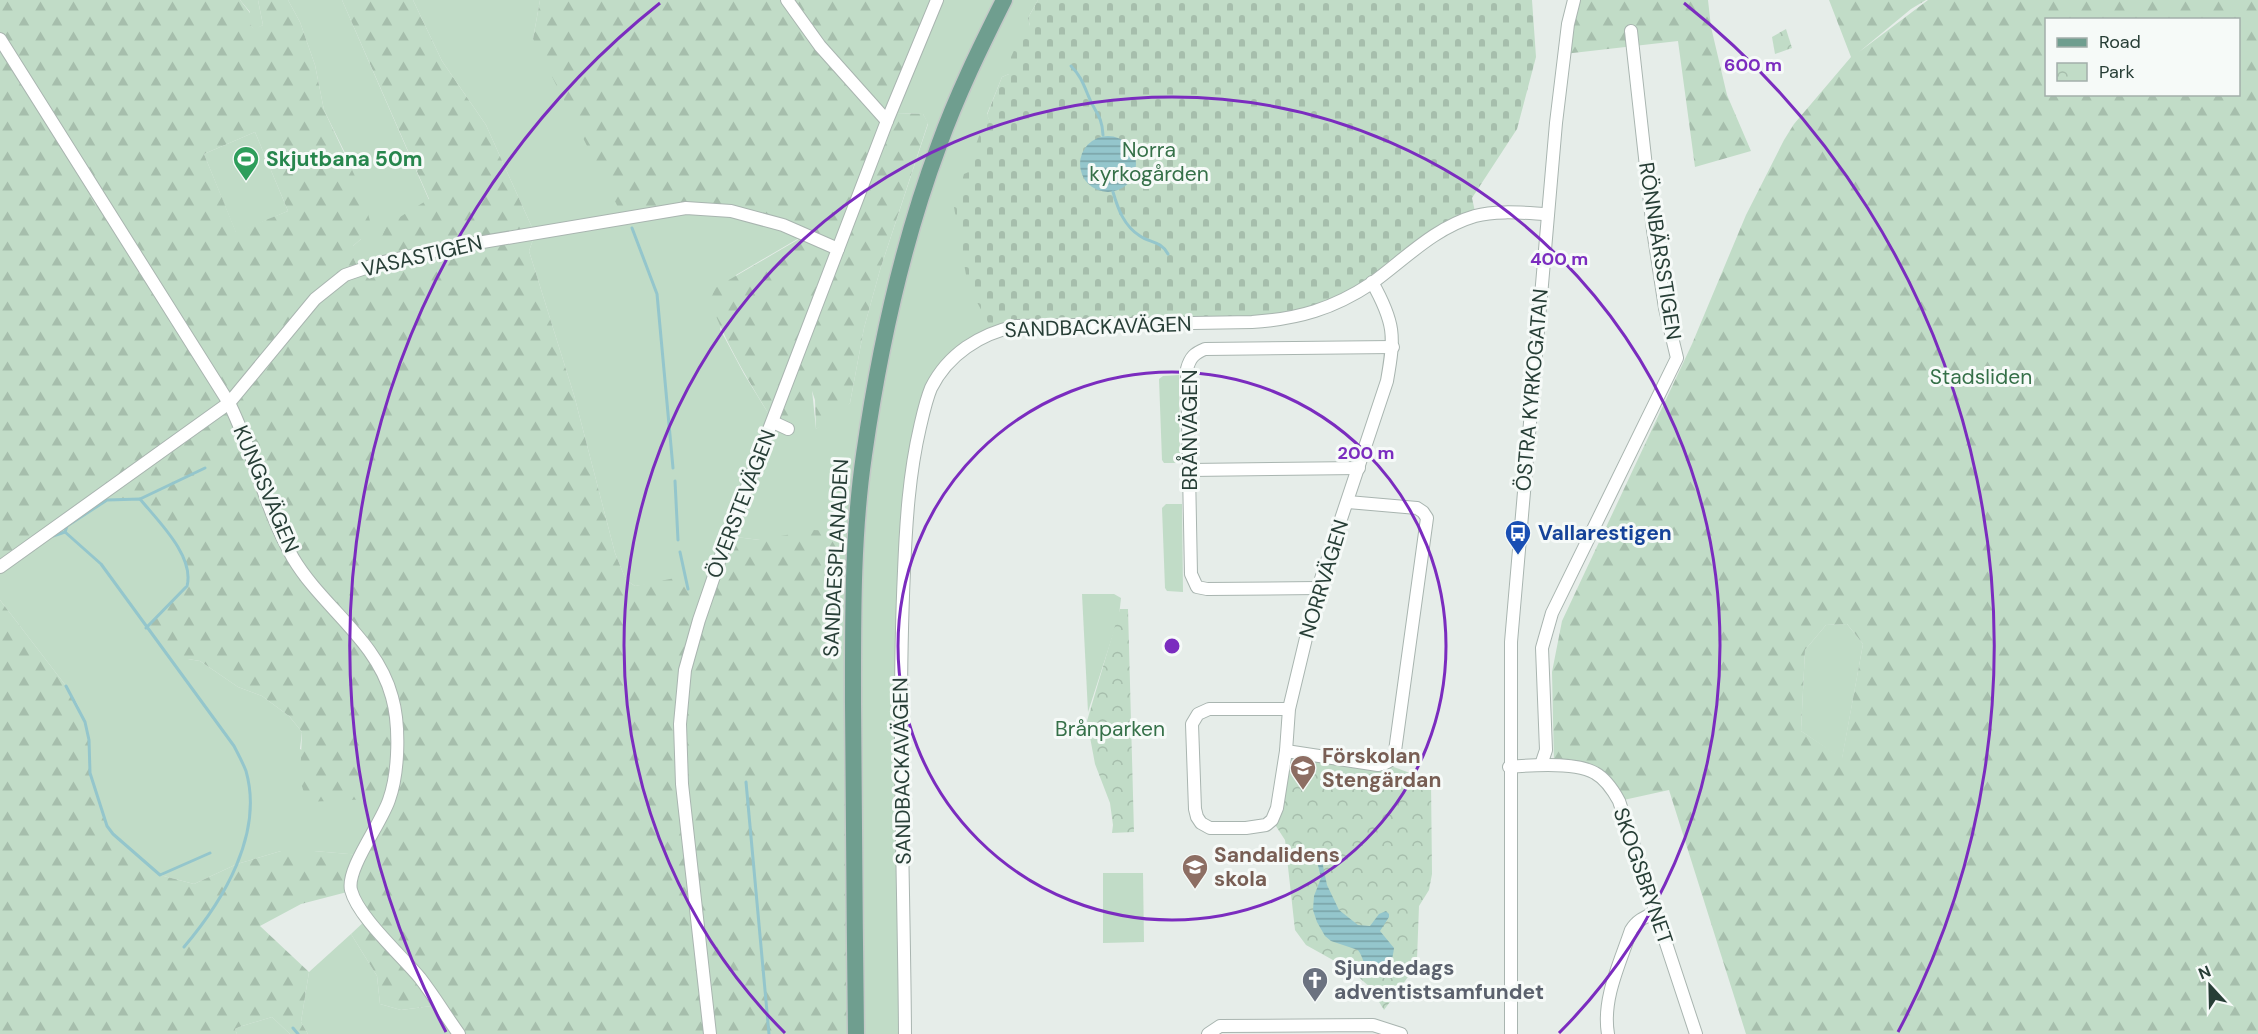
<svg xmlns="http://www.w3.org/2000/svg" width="2258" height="1034" font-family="'DM Sans',sans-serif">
	<defs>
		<pattern id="forest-firs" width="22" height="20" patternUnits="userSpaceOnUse" patternTransform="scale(1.5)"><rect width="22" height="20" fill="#c1dcc7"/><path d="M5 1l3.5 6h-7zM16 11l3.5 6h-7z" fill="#a6beac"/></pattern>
		<pattern id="cemetery-stones" width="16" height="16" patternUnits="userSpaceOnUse" patternTransform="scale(1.5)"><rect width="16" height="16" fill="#c1dcc7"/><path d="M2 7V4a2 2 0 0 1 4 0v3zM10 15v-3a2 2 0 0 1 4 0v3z" fill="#a6beac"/></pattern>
		<pattern id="park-crowns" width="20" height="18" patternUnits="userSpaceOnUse" patternTransform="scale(1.5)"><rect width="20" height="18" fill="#c1dcc7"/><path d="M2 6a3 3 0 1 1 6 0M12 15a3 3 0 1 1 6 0" fill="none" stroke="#a6beac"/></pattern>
		<pattern id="water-rules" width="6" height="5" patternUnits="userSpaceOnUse" patternTransform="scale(1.5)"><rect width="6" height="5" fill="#94c6cc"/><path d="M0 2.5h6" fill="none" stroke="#79a2a6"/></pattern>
	</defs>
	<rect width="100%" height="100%" fill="#e6ede9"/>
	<g fill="#c1dcc7">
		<path d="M240,0H258L263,25L254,30L250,24V12Z"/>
		<path d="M288,0H342L429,200L387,226L383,262L359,270L353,257V246L361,239L346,155L324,110L315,65L300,22Z"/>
		<path d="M413,0H540L533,39L686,208L731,211L806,234L736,275L720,329L744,374L773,421L812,390L816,429L850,403L864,328L880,270L928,124L923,114L895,113L937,0H1038L1028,18L1030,26L1009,74L1002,77L987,114L990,122L971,171L993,331L966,347L930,390L907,513L905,1034H856L760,540L728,536L699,620L651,584L635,586L626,580L615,553L574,395L529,251L535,234L486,125L442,61Z"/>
		<path d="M255,132L288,211L236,233L204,154Z"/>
		<path d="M1179,375L1180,463H1164L1162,460L1159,379L1163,376Z"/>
		<path d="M100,496L107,500L140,499C156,518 205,567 181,592L188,659L200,661L238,687L262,696L289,716L302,732L300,749L390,798L360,855L314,851H281L237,864L194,884L160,875L113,834L107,826L90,773L89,740L78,705L66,686L0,600V567Z"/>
		<path d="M1166,504H1182L1183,592L1167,591L1165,588L1162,508Z"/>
		<path d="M1082,594H1114L1121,598L1119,616L1088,712Z"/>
		<path d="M1847,624L1863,644L1842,759L1801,731L1805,650L1826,625Z"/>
		<path d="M1103,873H1143L1144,942L1103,943Z"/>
		<path d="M351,934L377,976L380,1004L401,1010L439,1005L459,1034H308L301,1022L309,972Z"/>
		<path d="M272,1017L290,1034H237L235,1029L239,1027Z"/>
	</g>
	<g fill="url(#forest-firs)" fill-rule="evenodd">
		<path d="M0,0H240L250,13V24L254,29L263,25L258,0H288L300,22L315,65L324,110L361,189L370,221L361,239L353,246V257L359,270L383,263L379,243L387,225L429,199L342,0H413L442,61L486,125L535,234L529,251L574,395L615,553L626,580L635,586L685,576L698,618L728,536L760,540L813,530L834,531L856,542V1034H459L439,1005L401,1010L380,1004L377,976L351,934L368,918L351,891L301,904L260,926L309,972L301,1022L308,1034H290L272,1017L239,1027L235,1029L237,1034H0V600L66,686L78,705L85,722L89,740L90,773L107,826L113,834L160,875L194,884L237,864L281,851H314L361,855L390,798L307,802L300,780L302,732L289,716L262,696L238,687L200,661L188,659L175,665L146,628L187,586C195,556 158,520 140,499L107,500L100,496L0,567ZM255,132L288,211L236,232L204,154Z"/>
		<path d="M540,0H937L895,113L923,114L928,123L880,270L864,328L850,403L840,415L816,429L815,400L812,391C802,405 794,424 773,421C749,382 726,344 710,301L715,288L806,235L783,225L686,208L624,219L533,39Z"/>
		<path d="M1574,0H1708L1711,27L1727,95L1751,151L1695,167L1678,41L1564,54Z"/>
		<path d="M1829,0H1926L1911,9L1859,52L1928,0H2258V1034H1746L1669,790L1619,801L1604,780L1554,764L1552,672L1562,621L1692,344L1746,215L1784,140L1794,124L1851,57ZM2046,20H2238V94H2046ZM1847,624L1863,644L1842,758L1801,731L1805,650L1826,625Z"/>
	</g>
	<path fill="url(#cemetery-stones)" d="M1038,0H1532L1536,57L1517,129L1472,198L1476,216L1309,314L993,331L968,286L954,207L964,174L971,171L969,164L983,125L990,122L987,115L1002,77L1009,74L1007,66L1024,28L1030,26L1028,18Z"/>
	<g fill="url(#park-crowns)">
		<path d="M1786,29L1792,48L1775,54L1772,37Z"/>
		<path d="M1120,609H1128L1134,832L1112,833L1113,825L1110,803L1095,764L1087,721Z"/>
		<path d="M1286,751L1386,764L1431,781L1432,874L1429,890L1419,906L1417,959L1413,970L1384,1010L1370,987L1349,969L1306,945L1295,930L1285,840L1272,820Z"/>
	</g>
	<g fill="url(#water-rules)">
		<circle cx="1108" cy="164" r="28"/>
		<path d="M1320,860L1322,861L1327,885L1339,910L1358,925L1370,926L1379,914L1386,911L1389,914V917L1380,931L1394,948C1393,957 1390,970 1383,976C1364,978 1366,961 1358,950L1331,941L1325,936L1317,922L1313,910L1314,896L1321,878L1317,861Z"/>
	</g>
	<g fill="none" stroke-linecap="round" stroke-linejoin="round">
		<g stroke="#94c6cc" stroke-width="3">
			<path d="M1071,66C1080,75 1083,83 1088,95C1094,112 1102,114 1103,135"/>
			<path d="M1113,192C1118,209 1124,226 1140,236C1150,243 1161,241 1168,254"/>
			<path d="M632,228L657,294L673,468"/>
			<path d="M675,481L678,540"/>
			<path d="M140,499L205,468"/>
			<path d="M65,532L67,526L107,500L140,499C157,520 195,556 187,586L146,628"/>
			<path d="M53,536L65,532L101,564L234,746C238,754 243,763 246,771C264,834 223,901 184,947"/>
			<path d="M680,552L688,589"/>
			<path d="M66,686L85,722L89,740L90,773L107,826L113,834L160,875L210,853"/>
			<path d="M746,782L769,1034"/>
			<path d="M293,1028L298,1034"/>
		</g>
		<g stroke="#a9b5b0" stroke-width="14">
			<g id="minor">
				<path d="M787,0L820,46L887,121"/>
				<path d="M0,39L229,403C254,453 265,509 293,558C322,607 377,640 392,697C400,725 399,772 389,800C381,824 346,869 351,890C358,917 401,955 420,978C434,996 446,1016 459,1034"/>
				<path d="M773,422L788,429"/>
				<path d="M1190,470L1359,468"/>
				<path d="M0,567L229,403L315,299L345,275L383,262L453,247L686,208L731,211L783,225L838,249"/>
				<path d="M1318,588L1207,589L1197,587L1191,574L1187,369C1190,357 1195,353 1205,349L1393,347"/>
				<path d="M1289,709H1209L1198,714L1192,724L1195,809L1197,817L1201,823L1210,828H1246L1266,825L1272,820L1277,808L1286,751L1289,709L1318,588L1387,381C1395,336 1395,323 1372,282"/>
				<path d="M1286,751L1378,765C1388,763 1392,761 1395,751L1427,518L1423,512L1417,508L1348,502"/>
				<path d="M1541,765L1546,750L1542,648L1552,613L1677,358L1665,308L1653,230L1631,31"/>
				<path d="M1509,767C1531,765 1576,762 1595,773C1606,779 1613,790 1619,801L1696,1034"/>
				<path d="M710,1034L682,784L680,724L685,670L699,620L724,547L887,121L937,0"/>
				<path d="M905,1034C904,880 897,725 904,571C906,523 909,474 920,427C923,414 926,400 931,388C948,354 980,334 1016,326L1252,322C1298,319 1333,309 1372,283C1405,259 1434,228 1475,216C1497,210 1525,213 1548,214"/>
				<path d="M1208,1034L1220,1026L1373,1025L1401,1034"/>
				<path d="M1511,1034V642L1556,123L1568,24L1574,0"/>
				<path d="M1608,1034C1602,999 1620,963 1631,930C1637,920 1645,917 1656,912"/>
			</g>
		</g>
		<g stroke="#c3c9c7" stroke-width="19">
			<path id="major" d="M856,1034C855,924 853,814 853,704C853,621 852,537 864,455C879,350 902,244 939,145C957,95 980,48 1004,0"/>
		</g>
		<use href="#minor" stroke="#fff" stroke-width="12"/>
		<use href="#major" stroke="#6f9e8f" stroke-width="16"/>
	</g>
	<g fill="none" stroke="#7b2cbf" stroke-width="3">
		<circle cx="1172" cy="646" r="274"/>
		<path d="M785 1033A548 548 0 1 1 1559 1033"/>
		<path d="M446 1032A822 822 0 0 1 660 3M1684 3A822 822 0 0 1 1898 1032"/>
	</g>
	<defs>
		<g id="stadium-pin" transform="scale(1.35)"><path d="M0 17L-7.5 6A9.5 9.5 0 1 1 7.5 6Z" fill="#2e9e5b" stroke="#f6faf8"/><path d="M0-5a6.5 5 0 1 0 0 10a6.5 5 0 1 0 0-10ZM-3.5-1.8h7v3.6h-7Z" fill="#fff"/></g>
		<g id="bus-pin" transform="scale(1.35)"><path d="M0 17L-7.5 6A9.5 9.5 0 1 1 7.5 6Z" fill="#1a4fb4" stroke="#f6faf8"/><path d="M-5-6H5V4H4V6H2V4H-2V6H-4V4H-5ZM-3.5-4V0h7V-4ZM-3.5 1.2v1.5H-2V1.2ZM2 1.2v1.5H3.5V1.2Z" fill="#fff"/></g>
		<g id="school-pin" transform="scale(1.35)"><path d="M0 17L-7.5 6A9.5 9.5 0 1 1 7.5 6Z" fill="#8d6e63" stroke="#f6faf8"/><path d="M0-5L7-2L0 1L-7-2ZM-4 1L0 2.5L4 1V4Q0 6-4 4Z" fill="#fff"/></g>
		<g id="church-pin" transform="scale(1.35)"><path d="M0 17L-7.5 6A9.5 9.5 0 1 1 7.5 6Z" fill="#6b7280" stroke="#f6faf8"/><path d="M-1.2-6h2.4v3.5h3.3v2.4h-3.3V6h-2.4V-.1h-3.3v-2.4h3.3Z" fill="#fff"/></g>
	</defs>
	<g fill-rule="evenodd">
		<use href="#stadium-pin" x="246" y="159"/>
		<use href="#bus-pin" x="1518" y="533"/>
		<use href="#school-pin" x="1303" y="768"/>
		<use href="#school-pin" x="1195" y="867"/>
		<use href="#church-pin" x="1315" y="980"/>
	</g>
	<g text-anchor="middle" stroke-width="6" stroke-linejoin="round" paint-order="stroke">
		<g font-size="21" fill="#357048" stroke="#f6faf8">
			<text x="1149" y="157">Norra<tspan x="1149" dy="24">kyrkogården</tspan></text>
			<text x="1981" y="384">Stadsliden</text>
			<text x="1110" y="736">Brånparken</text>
		</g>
		<g font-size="21" font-weight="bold" fill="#27864d" stroke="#f6faf8" text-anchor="start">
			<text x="266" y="166">Skjutbana 50m</text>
		</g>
		<g font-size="21" fill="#273e36" stroke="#f6faf8">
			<text transform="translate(1660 251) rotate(81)" y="7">RÖNNBÄRSSTIGEN</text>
			<text transform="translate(422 256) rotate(-13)" y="7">VASASTIGEN</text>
			<text transform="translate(1098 327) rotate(-2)" y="7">SANDBACKAVÄGEN</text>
			<text transform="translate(1532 390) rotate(-85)" y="7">ÖSTRA KYRKOGATAN</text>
			<text transform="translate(1190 430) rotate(-90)" y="7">BRÅNVÄGEN</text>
			<text transform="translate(266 489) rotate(67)" y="7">KUNGSVÄGEN</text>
			<text transform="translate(741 504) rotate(-69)" y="7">ÖVERSTEVÄGEN</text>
			<text transform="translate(836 558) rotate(-87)" y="7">SANDAESPLANADEN</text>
			<text transform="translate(1324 579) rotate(-73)" y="7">NORRVÄGEN</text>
			<text transform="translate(902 771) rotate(-91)" y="7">SANDBACKAVÄGEN</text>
			<text transform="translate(1643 876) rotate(71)" y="7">SKOGSBRYNET</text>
		</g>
		<g font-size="21" font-weight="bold" fill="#164399" stroke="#f6faf8" text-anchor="start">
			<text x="1538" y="540">Vallarestigen</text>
		</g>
		<g font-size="21" font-weight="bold" fill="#785e54" stroke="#f6faf8" text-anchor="start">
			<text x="1322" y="763">Förskolan<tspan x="1322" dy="24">Stengärdan</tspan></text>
			<text x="1214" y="862">Sandalidens<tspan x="1214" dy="24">skola</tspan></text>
		</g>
		<g font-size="21" font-weight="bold" fill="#5b616d" stroke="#f6faf8" text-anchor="start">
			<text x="1334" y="975">Sjundedags<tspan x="1334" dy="24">adventistsamfundet</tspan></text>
		</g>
	</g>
	<circle cx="1172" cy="646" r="9" fill="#7b2cbf" stroke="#f6faf8" stroke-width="3"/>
	<g font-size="18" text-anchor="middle" font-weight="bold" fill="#7b2cbf" stroke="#f6faf8" stroke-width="6" stroke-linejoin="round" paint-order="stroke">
		<text x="1753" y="71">600 m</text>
		<text x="1559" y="265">400 m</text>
		<text x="1366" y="459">200 m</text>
	</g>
	<rect x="2045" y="18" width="195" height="78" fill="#f6faf8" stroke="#a3afaa" stroke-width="1.5"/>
	<rect x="2057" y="38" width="30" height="9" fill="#6f9e8f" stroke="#a3afaa" stroke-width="1.5"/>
	<text x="2099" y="48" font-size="18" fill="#273e36">Road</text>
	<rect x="2057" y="63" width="30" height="18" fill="url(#park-crowns)" stroke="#a3afaa" stroke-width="1.5"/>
	<text x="2099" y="78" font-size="18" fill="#273e36">Park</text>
	<g transform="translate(2210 986) rotate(338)" stroke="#f6faf8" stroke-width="4.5" paint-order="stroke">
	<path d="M0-4.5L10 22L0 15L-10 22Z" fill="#273e36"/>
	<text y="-9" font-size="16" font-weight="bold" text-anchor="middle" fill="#273e36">N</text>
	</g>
</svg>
